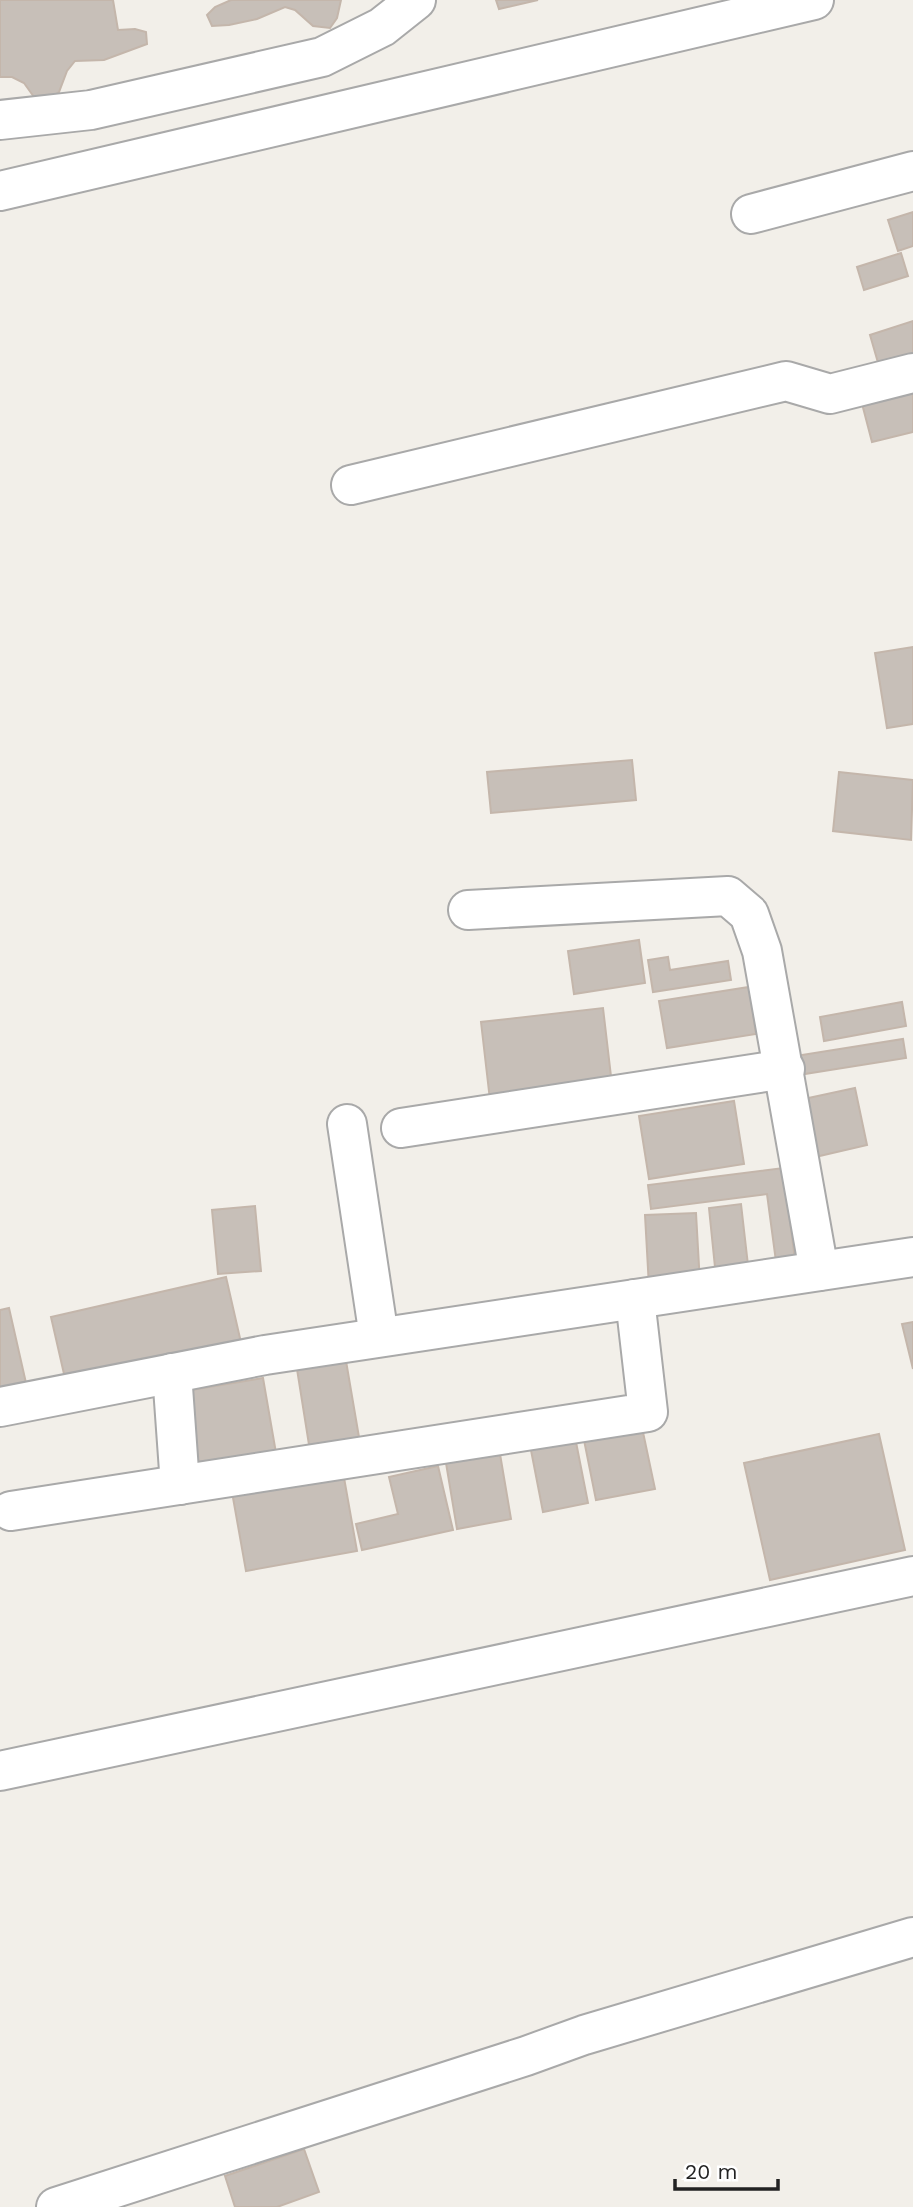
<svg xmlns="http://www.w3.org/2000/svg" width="913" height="2207" font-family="'Work Sans',sans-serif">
	<rect width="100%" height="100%" fill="#f2efe9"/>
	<g fill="#c7bfb8" stroke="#c4b6ab" stroke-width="2">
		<path d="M0,0H113L118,30L135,29L146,32L147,44L104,60L75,61L67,71L59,92L45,102L34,97L24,83L12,77H0Z"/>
		<path d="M341,0L337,18L330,28L313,26L295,10L285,7L257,19L229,25L212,26L207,15L215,7L231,0Z"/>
		<path d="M496,0H538L499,9Z"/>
		<path d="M913,212V246L898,251L888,220Z"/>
		<path d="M901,253L908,276L864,290L857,267Z"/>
		<path d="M913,321V370L883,380L870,335Z"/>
		<path d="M913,383V432L872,442L860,396Z"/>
		<path d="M913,647V724L887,728L875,653Z"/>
		<path d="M632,760L636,800L491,813L487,772Z"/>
		<path d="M839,772L913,780L911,840L833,831Z"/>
		<path d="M639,940L645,983L574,994L568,951Z"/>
		<path d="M668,957L670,970L728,961L731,980L653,992L648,960Z"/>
		<path d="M749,987L756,1034L667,1048L659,1001Z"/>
		<path d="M902,1002L906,1026L824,1041L820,1017Z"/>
		<path d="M603,1008L612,1085L490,1100L481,1022Z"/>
		<path d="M903,1039L906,1058L792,1076L789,1057Z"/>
		<path d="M855,1088L867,1145L811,1158L799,1100Z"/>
		<path d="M734,1101L744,1164L649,1179L639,1116Z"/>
		<path d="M783,1168L796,1267L777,1269L767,1194L651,1209L648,1185Z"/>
		<path d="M741,1204L749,1274L716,1277L709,1208Z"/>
		<path d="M255,1206L261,1271L218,1274L212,1210Z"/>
		<path d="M696,1213L700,1284L649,1287L645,1215Z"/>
		<path d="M226,1277L242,1347L67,1387L51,1317Z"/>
		<path d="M9,1308L26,1383L0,1388V1310Z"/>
		<path d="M913,1322V1369L902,1324Z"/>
		<path d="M346,1361L360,1443L310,1451L297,1369Z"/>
		<path d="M263,1378L276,1453L198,1465L185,1391Z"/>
		<path d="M640,1418L655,1489L596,1500L582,1430Z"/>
		<path d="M879,1434L905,1550L770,1580L744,1463Z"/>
		<path d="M575,1437L588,1503L543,1512L530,1445Z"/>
		<path d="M500,1454L511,1519L457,1529L446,1463Z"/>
		<path d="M438,1466L453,1530L362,1550L356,1524L398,1514L389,1477Z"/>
		<path d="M343,1472L357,1551L246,1571L232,1492Z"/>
		<path d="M304,2149L319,2192L277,2207H235L225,2176Z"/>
	</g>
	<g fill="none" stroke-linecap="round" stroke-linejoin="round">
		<g stroke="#a9a9a9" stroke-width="42">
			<g id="minor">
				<path d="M0,120L91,110L322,57L382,27L416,0"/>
				<path d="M0,191L814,0"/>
				<path d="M751,214L913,171"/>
				<path d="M351,485L786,381L830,394L913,373"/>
				<path d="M468,910L728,896L749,914L762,951L819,1271"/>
				<path d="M347,1124L379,1337"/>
				<path d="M401,1128L785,1069"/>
				<path d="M172,1373L180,1485"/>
				<path d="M0,1407L265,1355L913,1257"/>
				<path d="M11,1511L648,1412L635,1299"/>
				<path d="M0,1771L913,1576"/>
				<path d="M56,2207L526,2056L584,2035L913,1937"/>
			</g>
		</g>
		<use href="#minor" stroke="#fff" stroke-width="38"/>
	</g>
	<path d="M675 2179v10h103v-10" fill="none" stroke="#222222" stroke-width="3.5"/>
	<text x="685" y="2179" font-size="21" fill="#222222" stroke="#ffffff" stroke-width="5" paint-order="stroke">20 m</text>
</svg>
